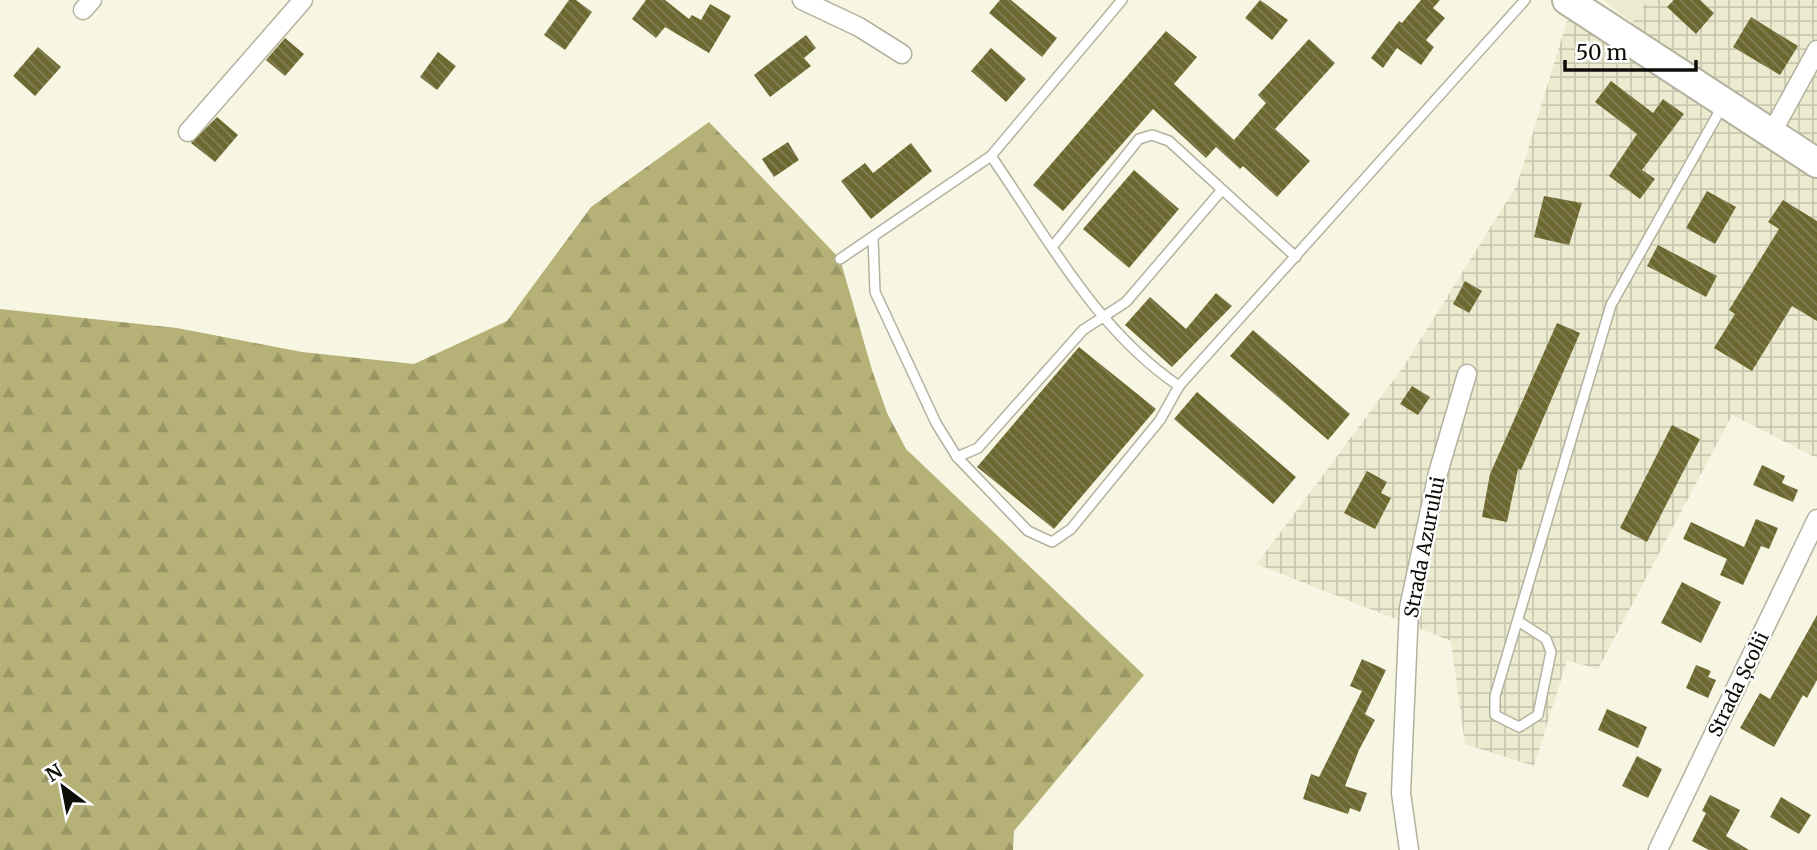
<svg xmlns="http://www.w3.org/2000/svg" width="1817" height="850" font-family="Merriweather,serif">
	<defs>
		<pattern id="industrial-grid" width="8" height="8" patternUnits="userSpaceOnUse" patternTransform="scale(1.75)"><rect width="8" height="8" fill="#ecebd0"/><path d="M0 4h8M4 0v8" fill="none" stroke="#c9c8b1"/></pattern>
		<pattern id="forest-firs" width="22" height="20" patternUnits="userSpaceOnUse" patternTransform="scale(1.75)"><rect width="22" height="20" fill="#b6b177"/><path d="M5 1l3.5 6h-7zM16 11l3.5 6h-7z" fill="#9b9765"/></pattern>
		<pattern id="building-back-hatch" width="6" height="6" patternUnits="userSpaceOnUse" patternTransform="scale(1.75)"><rect width="6" height="6" fill="#6d682f"/><path d="M-1 5l2 2M0 0l6 6M5-1l2 2" fill="none" stroke="#838057"/></pattern>
	</defs>
	<rect width="100%" height="100%" fill="#f7f6e2"/>
	<path fill="#ecebd0" d="M1604,0H1648L1632,23Z"/>
	<path fill="url(#industrial-grid)" d="M1648,0H1817V458L1732,415L1598,669L1567,660L1534,766L1465,744L1451,641L1257,564L1404,366L1517,185L1567,21L1632,23Z"/>
	<path fill="url(#forest-firs)" d="M709,122L840,259L872,370L887,413L906,449L1144,675L1014,831L1013,850H0V309L177,328L302,352L414,364L507,321L591,207Z"/>
	<g fill="url(#building-back-hatch)">
		<path d="M569,0H576L592,12L565,50L544,35Z"/>
		<path d="M646,0H665L689,19L692,15L701,20L710,4L731,16L709,53L665,27L656,38L632,19Z"/>
		<path d="M1000,0H1011L1057,38L1042,57L989,13Z"/>
		<path d="M1260,0L1288,20L1272,40L1245,18Z"/>
		<path d="M1421,0H1440L1433,8L1445,18L1426,40L1434,47L1421,65L1397,48L1383,68L1371,58L1399,21L1402,23Z"/>
		<path d="M1674,0H1700L1714,13L1696,34L1667,7Z"/>
		<path d="M1751,17L1798,46L1780,75L1733,47Z"/>
		<path d="M1166,31L1197,57L1174,84L1234,140L1266,103L1258,95L1309,39L1335,63L1275,129L1310,161L1277,197L1243,166L1240,169L1216,147L1206,158L1153,109L1063,211L1033,185Z"/>
		<path d="M806,35L816,48L804,58L811,66L770,97L754,75Z"/>
		<path d="M285,38L304,54L285,76L266,60Z"/>
		<path d="M38,47L61,67L35,96L13,76Z"/>
		<path d="M991,48L1026,79L1006,102L971,71Z"/>
		<path d="M438,52L456,66L437,90L420,77Z"/>
		<path d="M1611,81L1653,113L1663,99L1684,114L1642,170L1655,179L1640,199L1609,176L1637,134L1595,102Z"/>
		<path d="M217,117L238,135L215,162L191,143Z"/>
		<path d="M788,142L799,160L774,177L762,159Z"/>
		<path d="M911,143L932,171L871,219L841,181L865,163L873,173Z"/>
		<path d="M1134,170L1179,209L1129,268L1083,229Z"/>
		<path d="M1707,191L1736,207L1715,244L1686,228Z"/>
		<path d="M1544,196L1582,203L1569,245L1534,237Z"/>
		<path d="M1783,200L1817,221V321L1792,306L1752,371L1714,348L1735,314L1729,310L1779,229L1768,222Z"/>
		<path d="M1658,245L1717,276L1706,297L1647,266Z"/>
		<path d="M1465,281L1482,291L1469,313L1453,304Z"/>
		<path d="M1216,293L1232,306L1172,367L1125,325L1150,297L1186,329Z"/>
		<path d="M1557,323L1580,333L1521,470L1518,469L1507,522L1482,517L1490,474Z"/>
		<path d="M1253,330L1350,414L1328,440L1230,356Z"/>
		<path d="M1079,347L1156,409L1054,529L977,467Z"/>
		<path d="M1412,386L1430,397L1418,415L1400,404Z"/>
		<path d="M1197,392L1296,477L1273,504L1174,419Z"/>
		<path d="M1672,425L1700,439L1647,542L1620,528Z"/>
		<path d="M1762,465L1785,476L1782,483L1798,490L1793,502L1753,485Z"/>
		<path d="M1367,471L1387,482L1381,493L1391,498L1375,529L1344,513Z"/>
		<path d="M1756,519L1778,528L1769,549L1761,546L1743,585L1720,575L1727,559L1683,539L1691,522L1744,547Z"/>
		<path d="M1682,582L1721,602L1701,643L1661,623Z"/>
		<path d="M1817,615V680L1807,698L1803,695L1774,747L1740,728L1760,693L1770,699Z"/>
		<path d="M1362,659L1386,670L1365,714L1375,720L1359,750L1345,786L1367,793L1360,812L1350,808L1348,814L1303,799L1311,774L1319,777L1362,691L1350,686Z"/>
		<path d="M1696,665L1711,671L1708,677L1716,680L1708,698L1686,688Z"/>
		<path d="M1607,709L1647,727L1638,748L1598,730Z"/>
		<path d="M1637,756L1662,769L1648,798L1622,786Z"/>
		<path d="M1710,795L1740,810L1726,836L1749,850H1709L1692,841L1706,813L1702,811Z"/>
		<path d="M1781,797L1811,815L1799,834L1770,817Z"/>
	</g>
	<g fill="none" stroke-linecap="round" stroke-linejoin="round">
		<g stroke="#b3b29f" stroke-width="12">
			<g id="service">
				<path d="M991,156C1047,237 1096,330 1179,386L1525,0"/>
				<path d="M873,238L875,292L936,423L957,457L1028,531L1052,542L1071,529L1160,420L1179,386"/>
				<path d="M1053,246L1139,139L1152,135L1169,141L1296,257"/>
				<path d="M840,259L991,156L1122,0"/>
				<path d="M957,457L978,448L1083,330L1126,302L1221,191"/>
				<path d="M1518,621L1546,639L1551,652L1538,715L1519,727L1495,715V696L1611,305L1723,105"/>
			</g>
		</g>
		<g stroke="#b3b29f" stroke-width="21">
			<g id="minor">
				<path d="M802,0L859,27L902,54"/>
				<path d="M83,10L92,0"/>
				<path d="M188,132L303,0"/>
				<path d="M1771,134L1817,50"/>
				<path d="M1409,850L1401,793L1409,608L1438,473L1467,374"/>
				<path d="M1658,850L1817,519"/>
			</g>
		</g>
		<g stroke="#b3b29f" stroke-width="32">
			<path id="primary" d="M1567,0L1817,163"/>
		</g>
		<use href="#service" stroke="#fff" stroke-width="9"/>
		<use href="#minor" stroke="#fff" stroke-width="18"/>
		<use href="#primary" stroke="#fff" stroke-width="28"/>
	</g>
	<g text-anchor="middle" stroke-width="5" stroke-linejoin="round" paint-order="stroke">
		<g font-size="19" fill="#0e0e08" stroke="#fff">
			<text transform="translate(1424 547) rotate(-79)" y="7">Strada Azurului</text>
			<text transform="translate(1738 684) rotate(-64)" y="7">Strada Școlii</text>
		</g>
	</g>
	<g transform="translate(63 787) rotate(328)" stroke="#ffffff" stroke-width="5" paint-order="stroke">
	<path d="M0-5L12 26L0 18L-12 26Z" fill="#0e0e08"/>
	<text y="-10" font-size="19" font-weight="bold" text-anchor="middle" fill="#0e0e08">N</text>
	</g>
	<path d="M1565 60v10h131v-10" fill="none" stroke="#0e0e08" stroke-width="3.5"/>
	<text x="1576" y="60" font-size="21" fill="#0e0e08" stroke="#ffffff" stroke-width="5" paint-order="stroke">50 m</text>
</svg>
